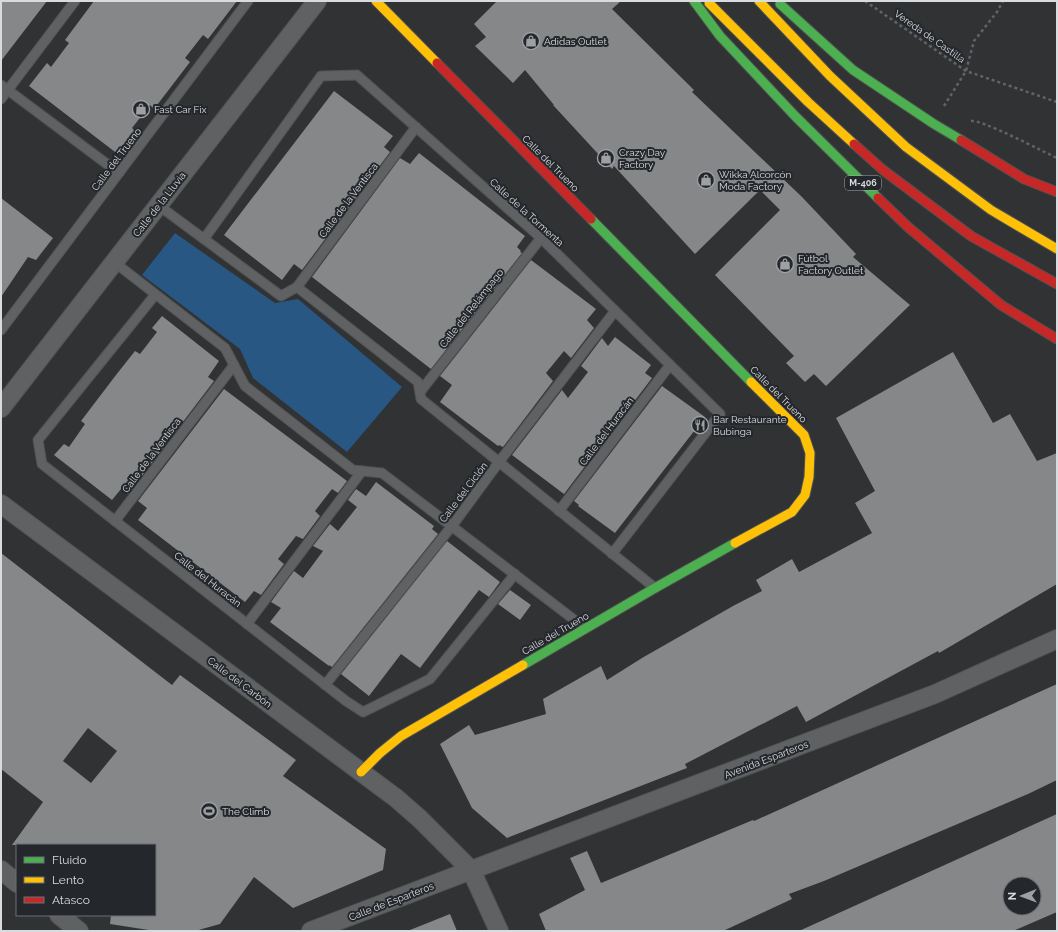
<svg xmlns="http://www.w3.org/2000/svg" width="1058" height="932" font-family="Raleway,sans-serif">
	<rect width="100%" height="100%" fill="#303234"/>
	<path fill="#275782" d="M175,233L275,303L298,299L402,387L347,452L253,378L240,349L142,275Z"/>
	<g fill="#858789" fill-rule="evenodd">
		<path d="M1,1H47L1,61Z"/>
		<path d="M94,1H237L208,39L203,35L185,58L190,62L154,109L150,105L132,128L136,132L119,155L29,86L47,63L51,67L69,43L65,40Z"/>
		<path d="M497,1H621L612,9L694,90L692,92L802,197L856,254L853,257L910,305L826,386L814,374L805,382L786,363L794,356L715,275L780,210L760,190L695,254L614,166L612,169L553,105H554L525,70L513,83L475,46L486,37L474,24Z"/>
		<path d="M334,91L393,136L384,147L390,152L302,270L294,264L282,280L224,235Z"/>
		<path d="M419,153L525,236L517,247L521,251L520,252L522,253L431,369L312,277L400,158L410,164Z"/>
		<path d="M1,198L53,238L36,260L28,257L1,297Z"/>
		<path d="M531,260L596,309L587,320L594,328L571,358L564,351L546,373L553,381L503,447L499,445L498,446L440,402L452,385L440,376Z"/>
		<path d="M162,316L219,361L208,377L214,381L128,494L121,489L112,500L54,455L64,444L69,447L85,424L81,421L116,375L135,351L140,354L157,332L152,328Z"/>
		<path d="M615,337L651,365L645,373L652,378L564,494L512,455L562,390L568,398L588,372L581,366L602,338L608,346Z"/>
		<path d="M953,352L993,423L1010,414L1037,461L1057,453V584L939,653L938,651L806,722L797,706L685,764L687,768L507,838L472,808L440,744L469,725L475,735L546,714L543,699L601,666L607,680L642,658L733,606L762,591L756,580L792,559L799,572L872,533L855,503L875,491L836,418Z"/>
		<path d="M662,386L705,417L615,533L578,506L579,505L574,501Z"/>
		<path d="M224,389L347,481L338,493L332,489L315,511L320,516L303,539L296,536L278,559L284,564L261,595L254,591L245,602L138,520L147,508L138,501Z"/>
		<path d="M376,482L434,526L432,529L438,534L332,667L329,665V666L270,622L281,608L271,602L294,571L303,578L323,551L313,546L330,524L338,531L357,507L348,500L356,489L366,496Z"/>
		<path d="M447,541L500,582L489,597L479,590L420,668L401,654L369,696L341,674Z"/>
		<path d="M1,553L172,685L180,675L296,760L283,776L386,849L383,870L293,908L254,877L220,924L195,931H155L110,924L111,915H155V845H12L43,802L1,769ZM88,728L117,751L91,783L63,761Z"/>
		<path d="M510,590L531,605L520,620L498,604Z"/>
		<path d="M1057,684V780L1028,794L824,881L789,894L792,899L723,931H546L539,914L585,890L570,858L587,851L601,883L753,820L754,821Z"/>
		<path d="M1057,814V912L1013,931H799ZM1010,884H1034V908H1010Z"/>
		<path d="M450,914L457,931H410V930Z"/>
	</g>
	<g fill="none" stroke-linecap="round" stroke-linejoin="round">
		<g stroke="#4f5152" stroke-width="11">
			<g id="lane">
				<path d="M1,85L119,173"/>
				<path d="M1,99L75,1"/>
				<path d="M158,205L281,296L297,287L418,382L421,399L655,588"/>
				<path d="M204,239L321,76L357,75L541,238L720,414L612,554"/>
				<path d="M114,262L225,348L245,386L353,470L382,473L585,628"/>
				<path d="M297,287L416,127"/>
				<path d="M155,295L38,440L42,464L346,701L363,712L430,679L515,574"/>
				<path d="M1,330L248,1"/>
				<path d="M420,392L541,238"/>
				<path d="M559,511L670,365"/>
				<path d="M115,521L234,365"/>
				<path d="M247,624L362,471"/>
				<path d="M325,685L452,526L499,462L615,311"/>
			</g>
		</g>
		<g stroke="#4f5152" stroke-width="20">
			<g id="street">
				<path d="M1,408L317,1"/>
				<path d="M1,504L361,772L396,798L420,819L471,870L499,931"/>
				<path d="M1,870L17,883"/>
				<path d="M59,915L79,931"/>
				<path d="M311,931L935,694L1057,639"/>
			</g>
		</g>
		<g stroke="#4f5152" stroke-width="11">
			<g id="fast">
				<path d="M694,1L720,36L795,116L878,198"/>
				<path d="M780,4L853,70L934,124L961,140"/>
				<path d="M591,219L751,382"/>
				<path d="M523,665L655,588L735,543"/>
			</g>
		</g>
		<g stroke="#4f5152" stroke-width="11">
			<g id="slow">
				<path d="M376,1L437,63"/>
				<path d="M759,1L830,76L906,147L991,210L1057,249"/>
				<path d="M709,3L808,102L854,144"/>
				<path d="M735,543L792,512L805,495L809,477L810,453L804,435L751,382"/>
				<path d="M361,772L380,753L401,736L523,665"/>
			</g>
		</g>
		<g stroke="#4f5152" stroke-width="11">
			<g id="jam">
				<path d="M437,63L591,219"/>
				<path d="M961,140L1024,179L1057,192"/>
				<path d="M854,144L883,170L971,236L1057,284"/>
				<path d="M878,198L908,227L1001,305L1057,339"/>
			</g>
		</g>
		<g stroke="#626364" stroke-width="2.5" stroke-dasharray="3 3" stroke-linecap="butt">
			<path d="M865,1L966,71L1057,102"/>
			<path d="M944,106L966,71L974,41L997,12L1003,1"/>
			<path d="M971,121C981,119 1044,152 1057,158"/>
		</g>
		<use href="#lane" stroke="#5f6163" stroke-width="9"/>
		<use href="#street" stroke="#5f6163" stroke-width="18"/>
		<use href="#fast" stroke="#4caf50" stroke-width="9"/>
		<use href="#slow" stroke="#ffc107" stroke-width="9"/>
		<use href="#jam" stroke="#c62828" stroke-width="9"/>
	</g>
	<defs>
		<g id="shop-ring" transform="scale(0.9)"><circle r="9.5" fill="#24282c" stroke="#9ea0a3" stroke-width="1.5"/><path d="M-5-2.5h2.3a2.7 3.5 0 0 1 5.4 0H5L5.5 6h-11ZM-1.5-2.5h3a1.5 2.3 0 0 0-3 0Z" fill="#9ea0a3"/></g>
		<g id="restaurant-ring" transform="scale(0.9)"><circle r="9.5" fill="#24282c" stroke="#9ea0a3" stroke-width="1.5"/><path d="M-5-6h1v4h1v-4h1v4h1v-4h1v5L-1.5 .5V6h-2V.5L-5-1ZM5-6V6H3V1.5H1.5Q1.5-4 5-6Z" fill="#9ea0a3"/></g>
		<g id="stadium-ring" transform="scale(0.9)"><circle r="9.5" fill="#24282c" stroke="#9ea0a3" stroke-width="1.5"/><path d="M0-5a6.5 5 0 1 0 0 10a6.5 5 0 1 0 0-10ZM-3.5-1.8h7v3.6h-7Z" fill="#9ea0a3"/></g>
	</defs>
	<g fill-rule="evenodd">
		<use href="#shop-ring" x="531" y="41"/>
		<use href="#shop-ring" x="141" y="109"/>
		<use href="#shop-ring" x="606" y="158"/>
		<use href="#shop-ring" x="706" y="180"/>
		<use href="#shop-ring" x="785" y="264"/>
		<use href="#restaurant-ring" x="700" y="425"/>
		<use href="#stadium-ring" x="209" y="811"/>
	</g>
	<g text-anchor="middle" stroke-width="4" stroke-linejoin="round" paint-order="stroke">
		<rect fill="#24282c" stroke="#a3a6a9" stroke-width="1" x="845" y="176" width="36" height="14" rx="3"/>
		<g font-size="9" font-weight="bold" fill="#d9dcdf">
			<text x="863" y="186">M-406</text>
		</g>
		<g font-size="10" fill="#d9dcdf" stroke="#24282c">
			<text transform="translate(930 36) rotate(35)" y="4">Vereda de Castilla</text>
			<text transform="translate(116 159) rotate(-53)" y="4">Calle del Trueno</text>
			<text transform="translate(551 163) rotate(45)" y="4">Calle del Trueno</text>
			<text transform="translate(348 200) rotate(-53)" y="4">Calle de la Ventisca</text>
			<text transform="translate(159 204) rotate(-52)" y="4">Calle de la Lluvia</text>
			<text transform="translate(527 212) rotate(42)" y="4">Calle de la Tormenta</text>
			<text transform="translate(471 308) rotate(-52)" y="4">Calle del Relámpago</text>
			<text transform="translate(779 394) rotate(45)" y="4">Calle del Trueno</text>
			<text transform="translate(606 431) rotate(-53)" y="4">Calle del Huracán</text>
			<text transform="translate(151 455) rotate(-53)" y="4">Calle de la Ventisca</text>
			<text transform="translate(463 492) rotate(-53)" y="4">Calle del Ciclón</text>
			<text transform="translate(208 579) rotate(38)" y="4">Calle del Huracán</text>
			<text transform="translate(555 633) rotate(-30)" y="4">Calle del Trueno</text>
			<text transform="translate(240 682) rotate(37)" y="4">Calle del Carbón</text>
			<text transform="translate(766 759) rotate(-21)" y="4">Avenida Esparteros</text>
			<text transform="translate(391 901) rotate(-21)" y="4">Calle de Esparteros</text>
		</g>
		<g font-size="10" fill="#d9dcdf" stroke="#24282c" text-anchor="start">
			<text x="544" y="45">Adidas Outlet</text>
			<text x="154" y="113">Fast Car Fix</text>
			<text x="619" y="156">Crazy Day<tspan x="619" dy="12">Factory</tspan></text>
			<text x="719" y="178">Wikka Alcorcón<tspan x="719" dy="12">Moda Factory</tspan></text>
			<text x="798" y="262">Fútbol<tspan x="798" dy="12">Factory Outlet</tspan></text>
			<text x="713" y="423">Bar Restaurante<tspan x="713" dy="12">Bubinga</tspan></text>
			<text x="222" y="815">The Climb</text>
		</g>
	</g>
	<rect width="1058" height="932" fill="none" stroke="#d9dcdf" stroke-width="4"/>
	<rect x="16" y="844" width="140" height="72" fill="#24282c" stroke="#6c7074"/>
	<rect x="24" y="857" width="20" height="6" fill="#4caf50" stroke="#6c7074"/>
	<text x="52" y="864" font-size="12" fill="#d9dcdf">Fluido</text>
	<rect x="24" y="877" width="20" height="6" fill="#ffc107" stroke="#6c7074"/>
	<text x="52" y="884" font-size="12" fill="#d9dcdf">Lento</text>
	<rect x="24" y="897" width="20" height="6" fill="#c62828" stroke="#6c7074"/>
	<text x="52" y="904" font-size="12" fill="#d9dcdf">Atasco</text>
	<g transform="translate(1022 896) rotate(269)"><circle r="19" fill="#24282c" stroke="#6c7074"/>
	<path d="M0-3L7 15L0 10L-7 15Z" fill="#9ea0a3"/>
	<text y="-6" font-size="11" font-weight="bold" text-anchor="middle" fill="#d9dcdf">N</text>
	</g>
</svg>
